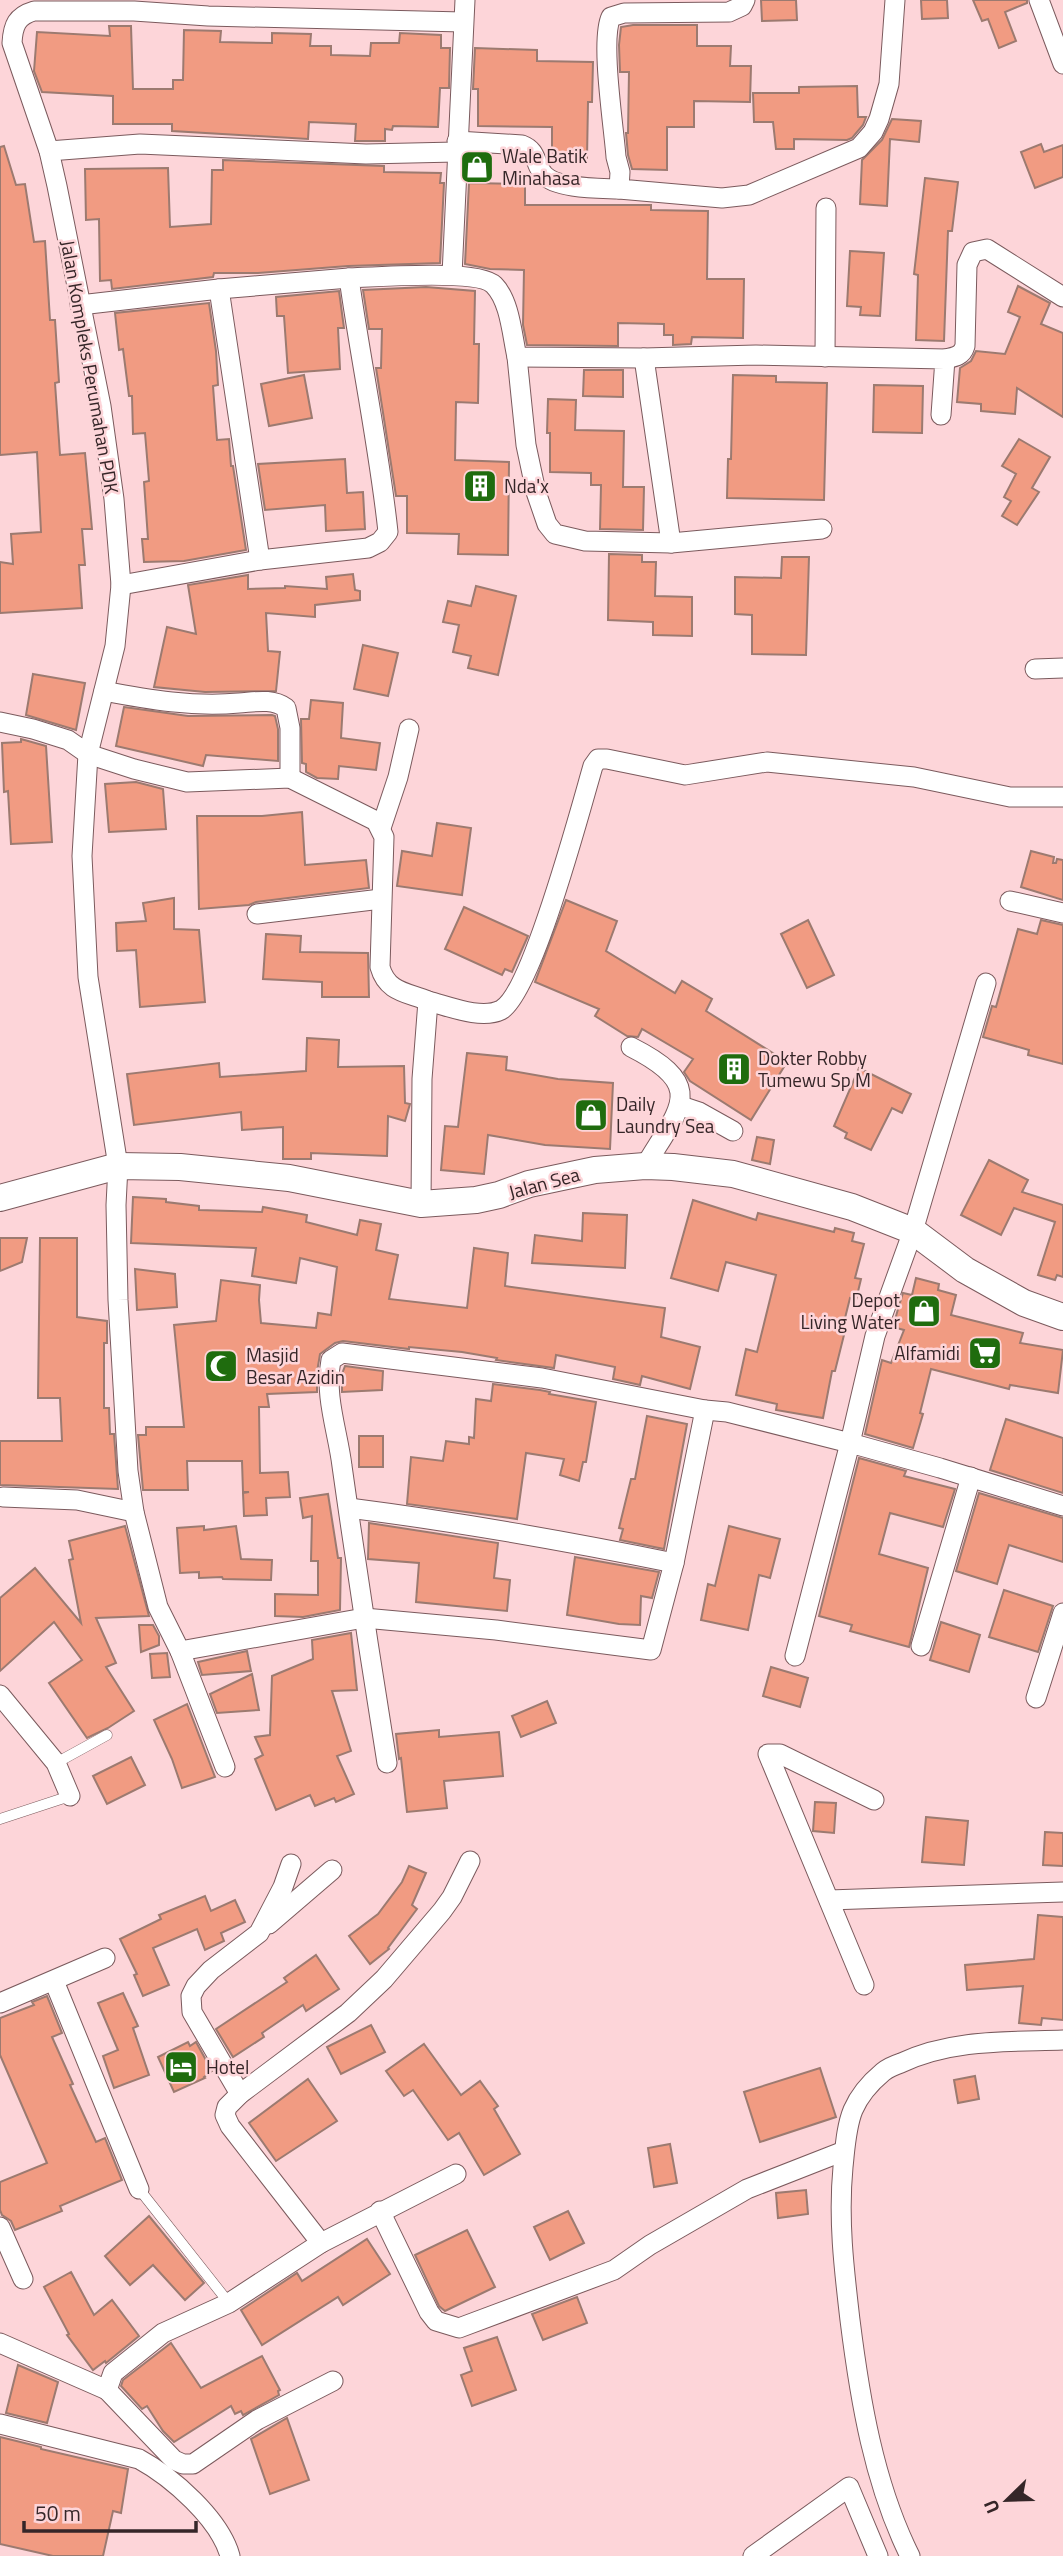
<svg xmlns="http://www.w3.org/2000/svg" width="1063" height="2556" font-family="'Titillium Web',sans-serif">
	<rect width="100%" height="100%" fill="#fdd5d9"/>
	<g fill="#f19b82" stroke="#9c7a70" stroke-width="2">
		<path d="M761,0H796L797,20L762,21Z"/>
		<path d="M921,0H947L948,18L922,19Z"/>
		<path d="M973,0H1027V3L1005,12L1016,41L999,48L988,19L982,21Z"/>
		<path d="M633,25H697V46H731L730,66H751L750,102L694,101V127H667V170L632,169L628,155L626,133H628L629,72H620L619,45L621,27Z"/>
		<path d="M109,26H131L133,89H173V80H183L184,30L221,31L220,42L272,43V33L311,34L310,46H331V55L370,56L371,43H399L400,33L441,35V48H450L449,88H440L438,127L393,126L392,130L385,129V141H355L356,124L309,122L308,139L172,131V124H113V96L42,92L34,71L37,32L110,36Z"/>
		<path d="M475,48L537,50V61L593,62L592,102H588L587,158H552V127L478,126V89H473Z"/>
		<path d="M857,86L858,117H866L863,125L852,138L847,140L794,139V149H776L773,122H754L753,93H799V87Z"/>
		<path d="M892,119L921,121L919,142L890,139L887,206L860,204L862,160L882,140Z"/>
		<path d="M1041,144L1044,152L1063,145V177L1035,188L1021,152Z"/>
		<path d="M4,146L16,185L25,184L34,242L45,241L50,320H55L59,382L55,383L60,455L85,453L92,529H82L85,565H79L82,608L0,613V562L13,564L11,534L41,532L37,452L0,455V147Z"/>
		<path d="M223,160L384,166V172L441,173L440,183H444L440,263L348,266L258,273H214L213,277L112,289L111,280L100,281L99,219L86,220L85,169L168,168L170,227L211,224L212,170H223Z"/>
		<path d="M925,178L958,182L952,231H948L944,341L916,340L918,275L914,274Z"/>
		<path d="M469,183L525,184V205H651V210L708,211L707,279H744L743,338L692,337L691,344L673,345V335H664V324L618,323V346L527,345L523,325L524,270L490,269L465,264Z"/>
		<path d="M850,251L884,253L880,316L860,315L861,307L847,306Z"/>
		<path d="M1018,286L1050,303L1041,324L1063,333V417L1017,388L1015,414L981,411V404L957,402L960,368L971,361L976,351L1005,354L1020,317L1008,312Z"/>
		<path d="M426,287L475,291L474,344H479L478,403L456,402L455,460L509,462L508,555L458,554L459,534L407,533V496H396L376,368H381L382,329H369L363,290Z"/>
		<path d="M339,291L344,328H338L340,369L288,373L284,316H277L276,297Z"/>
		<path d="M209,303L216,351L218,385L213,386L217,440L229,439L231,466H233L246,550L184,561L144,562L142,539H148L144,482L149,481L145,433L133,434L132,396H129L123,349L119,350L115,313Z"/>
		<path d="M584,370H623V397L583,396Z"/>
		<path d="M304,375L312,418L269,426L261,384Z"/>
		<path d="M733,375L776,376V382L827,383L824,500L727,498L728,459H731Z"/>
		<path d="M874,385L923,386L922,433L873,432Z"/>
		<path d="M548,399L576,400L575,430L624,431L623,487H644L643,530L600,529L601,485H591V473L550,472V433H547Z"/>
		<path d="M1019,439L1050,457L1032,488L1039,492L1017,525L1002,516L1011,501L1004,497L1016,474L1002,466Z"/>
		<path d="M345,459L347,493L363,492L365,529L326,531L325,505L265,510L258,464Z"/>
		<path d="M609,554L642,555V562H656L655,596L692,597V636L653,635V622L608,620Z"/>
		<path d="M782,557H809L806,655L752,654V615L735,614V577L781,578Z"/>
		<path d="M353,574L355,590L360,591V600L315,605V617L266,613L268,651L280,652L276,691L205,692L154,687L167,627L196,634L188,585L248,575V589L285,588V586L327,589L326,577Z"/>
		<path d="M476,586L516,596L498,675L468,668L471,656L453,652L459,625L443,622L448,601L471,606Z"/>
		<path d="M363,645L398,653L388,696L354,689Z"/>
		<path d="M33,674L85,683L76,730L26,715Z"/>
		<path d="M311,700L343,703L341,738L380,743L376,770L339,766L338,779L317,778L306,772V764L302,763L301,719H309Z"/>
		<path d="M124,707L188,716L272,715L275,716L278,729V761L206,755L203,766L116,746Z"/>
		<path d="M21,739L46,746L52,842L11,844L8,791L4,792L2,743L21,742Z"/>
		<path d="M136,782L163,789L166,829L109,832L105,784Z"/>
		<path d="M302,812L305,865L366,860L369,888L256,902L249,905L199,909L197,816H262Z"/>
		<path d="M437,823L471,828L462,895L397,886L402,851L432,856Z"/>
		<path d="M1031,851L1054,857L1053,863H1056L1057,859L1063,860V900L1021,887Z"/>
		<path d="M174,898V929L199,930L205,1002L140,1007L136,950L117,951L116,923L146,921L143,903Z"/>
		<path d="M566,900L617,921L606,951L675,993L682,981L712,999L706,1011L787,1062L751,1120L690,1081L684,1072L693,1059L642,1029L638,1037L627,1036L595,1016L599,1009L535,982Z"/>
		<path d="M464,907L528,936L512,972L505,969L502,975L445,949Z"/>
		<path d="M808,920L834,975L807,988L781,934Z"/>
		<path d="M1041,920L1063,925V1064L1028,1055L1029,1050L983,1037L992,1006L996,1007L1018,929L1037,934Z"/>
		<path d="M266,934L301,936L300,952L368,953L369,997H322V982L263,979Z"/>
		<path d="M307,1038L339,1040L338,1067L404,1066L405,1103L410,1104L405,1121L388,1116L387,1156L311,1153V1159H283V1127L242,1130L241,1112L134,1125L127,1074L219,1063L220,1077L306,1071Z"/>
		<path d="M467,1053L507,1057L506,1070L558,1079L613,1083L610,1149L545,1145L488,1135L484,1174L441,1170L445,1126L458,1127Z"/>
		<path d="M859,1068L911,1094L902,1113L892,1108L871,1150L845,1138L847,1133L834,1126Z"/>
		<path d="M757,1137L774,1140L770,1164L752,1160Z"/>
		<path d="M989,1160L1028,1180L1022,1192L1063,1205V1277L1057,1275L1055,1280L1038,1275L1055,1222L1014,1208L1001,1235L961,1215Z"/>
		<path d="M133,1197L166,1199V1202L199,1206V1210L262,1212L263,1207L307,1215L306,1222L357,1235L360,1220L381,1224L376,1250L398,1255L389,1299L467,1308L474,1248L508,1253L505,1286L665,1308L661,1337L700,1347L690,1389L642,1376L640,1385L613,1379L615,1367L556,1355L554,1368L496,1360L497,1358L462,1352L409,1347V1349L343,1341L335,1343L320,1354L317,1372V1392L267,1394L269,1407H259L260,1473L288,1472L290,1497L266,1498L267,1515L244,1516L243,1493L249,1492H243L242,1461H187L188,1490H143L138,1435H146V1427H184L174,1325L216,1321L221,1280L260,1285L259,1300L261,1323L316,1328L318,1313L331,1315L337,1267L300,1258L296,1283L252,1276L256,1248L131,1243Z"/>
		<path d="M693,1200L756,1220L758,1213L834,1232L835,1228L854,1233L852,1241L864,1244L855,1278L861,1279L856,1300L850,1298L841,1334L844,1335L835,1371H832L823,1418L776,1410L777,1404L736,1395L746,1349L757,1352L776,1275L726,1262L718,1291L671,1278Z"/>
		<path d="M583,1213L627,1215L625,1268L532,1263L535,1235L582,1241Z"/>
		<path d="M0,1238H27L22,1262L0,1271Z"/>
		<path d="M40,1238H77V1317L107,1321V1343H104V1408H109L110,1434H114L118,1489L0,1485V1441H62L60,1398H38Z"/>
		<path d="M135,1269L175,1274L177,1307L137,1310Z"/>
		<path d="M916,1278L939,1284L938,1290L956,1295L951,1315L1023,1333L1020,1343L1063,1350L1058,1393L1010,1385L1009,1389L931,1369L920,1413L923,1414L913,1448L865,1434L882,1360L891,1363L904,1330L893,1327L898,1309L903,1293L912,1295Z"/>
		<path d="M345,1366L383,1371L382,1390L342,1392V1374Z"/>
		<path d="M493,1384L540,1390L550,1392L549,1394L596,1402L586,1462H583L579,1481L560,1475L564,1459L526,1453L517,1519L407,1504L411,1457L443,1461L446,1441L469,1444V1437L474,1438L476,1399L491,1401Z"/>
		<path d="M647,1416L687,1424L664,1549L620,1540L623,1529L619,1528L631,1479H635Z"/>
		<path d="M1006,1419L1063,1438V1493L990,1470Z"/>
		<rect x="359" y="1436" width="24" height="31"/>
		<path d="M859,1458L906,1471L904,1476L955,1489L943,1527L890,1513L879,1554L928,1568L909,1647L850,1631L852,1625L819,1616Z"/>
		<path d="M979,1493L1063,1518V1562L1009,1545L997,1584L956,1571Z"/>
		<path d="M328,1494L338,1558H341L340,1610L303,1617L275,1616V1594L318,1595V1561H311L312,1516L303,1518L300,1498Z"/>
		<path d="M369,1523L498,1543L494,1578L510,1580L507,1611L416,1602L419,1563L368,1559Z"/>
		<path d="M125,1526L149,1616L96,1618L116,1663L106,1667L134,1711L108,1728L87,1738L49,1683L82,1660L54,1622L0,1671V1598L35,1568L81,1623L69,1560L73,1559L69,1541Z"/>
		<path d="M204,1526V1530L236,1526L241,1559L272,1560L271,1580L223,1579L222,1577L199,1578V1572L180,1573L177,1528Z"/>
		<path d="M729,1526L780,1539L770,1578L759,1575L748,1630L701,1620L708,1584L715,1586Z"/>
		<path d="M575,1557L659,1572L652,1598L641,1596L640,1625L619,1624L567,1615Z"/>
		<path d="M1004,1590L1053,1606L1038,1652L989,1637Z"/>
		<path d="M941,1622L980,1635L969,1672L930,1660Z"/>
		<path d="M139,1625H153L159,1636V1645L141,1652Z"/>
		<path d="M351,1633L357,1690L332,1691L351,1751L337,1756L354,1794L336,1802L334,1798L315,1806L310,1795L276,1810L255,1759L263,1755L255,1737L270,1735L272,1676L313,1659L312,1640Z"/>
		<path d="M247,1651L251,1671L202,1675L198,1662Z"/>
		<path d="M167,1653L170,1677L152,1678L150,1654Z"/>
		<path d="M771,1667L808,1678L800,1707L763,1696Z"/>
		<path d="M252,1674L259,1710L217,1713L210,1694Z"/>
		<path d="M547,1701L556,1723L521,1737L512,1716Z"/>
		<path d="M187,1704L215,1777L182,1788L172,1759L154,1720Z"/>
		<path d="M439,1730V1737L499,1732L503,1776L444,1781L447,1808L407,1812L401,1758L399,1759L396,1734Z"/>
		<path d="M131,1757L145,1785L107,1804L93,1776Z"/>
		<path d="M815,1802L836,1803L834,1833L813,1831Z"/>
		<path d="M926,1817L968,1821L964,1865L922,1862Z"/>
		<path d="M1045,1832L1063,1833V1866L1043,1865Z"/>
		<path d="M409,1866L426,1873L412,1905L417,1909L388,1948L389,1949L370,1964L349,1936L378,1914L402,1882Z"/>
		<path d="M205,1896L211,1911L235,1900L245,1922L221,1933L224,1941L205,1950L197,1929L153,1948L169,1985L143,1996L134,1975L137,1974L120,1939L161,1919L159,1915Z"/>
		<path d="M1038,1915L1063,1917V2020L1042,2018L1041,2025L1019,2023L1023,1986L967,1990L965,1965L1034,1959Z"/>
		<path d="M316,1955L339,1989L306,2011L303,2005L262,2033L264,2037L233,2057L216,2029L287,1982L284,1978Z"/>
		<path d="M123,1993L138,2026L133,2028L149,2075L114,2088L103,2056L118,2050L98,2003Z"/>
		<path d="M47,1996L62,2033L52,2037L73,2084L70,2085L96,2142L105,2138L122,2180L60,2206L62,2211L15,2230L11,2221L2,2215L0,2210V2182L47,2163L0,2055V2018L34,2005L32,2002Z"/>
		<path d="M371,2025L385,2052L341,2074L327,2047Z"/>
		<path d="M188,2042L190,2046L196,2042L212,2071L204,2077L205,2078L174,2092L158,2057Z"/>
		<path d="M424,2044L461,2095L480,2081L498,2106L494,2109L520,2154L484,2175L459,2133L448,2140L413,2090L404,2096L386,2071Z"/>
		<path d="M820,2068L836,2117L760,2142L744,2092Z"/>
		<path d="M975,2076L979,2099L958,2103L954,2080Z"/>
		<path d="M308,2079L337,2121L276,2161L249,2123Z"/>
		<path d="M670,2144L677,2183L654,2187L648,2148Z"/>
		<path d="M806,2190L808,2214L778,2218L776,2193Z"/>
		<path d="M568,2211L584,2243L550,2260L534,2227Z"/>
		<path d="M149,2216L204,2283L185,2300L153,2265L130,2285L105,2256Z"/>
		<path d="M467,2230L495,2287L445,2311L439,2306L415,2255Z"/>
		<path d="M367,2239L390,2274L343,2305L338,2297L262,2345L241,2310L297,2273L302,2281Z"/>
		<path d="M71,2272L94,2315L112,2300L139,2336L106,2363L105,2361L93,2370L67,2335L69,2334L44,2287Z"/>
		<path d="M577,2297L587,2323L543,2340L532,2314Z"/>
		<path d="M497,2337L516,2390L472,2406L461,2375L472,2371L464,2348Z"/>
		<path d="M171,2343L201,2388L262,2356L280,2390L278,2391L279,2395L243,2415L241,2411L235,2414L231,2406L174,2442L163,2431L147,2406L142,2409L121,2386L123,2380Z"/>
		<path d="M18,2365L58,2382L47,2423L6,2413Z"/>
		<path d="M287,2418L309,2480L270,2494L251,2439Z"/>
		<path d="M0,2437L41,2447V2449L128,2469L121,2513L113,2511L103,2556H53L0,2544Z"/>
	</g>
	<g fill="none" stroke-linecap="round" stroke-linejoin="round">
		<g stroke="#7b5a5d" stroke-width="11">
			<g id="service">
				<path d="M56,1763L107,1735"/>
				<path d="M0,1819L70,1796"/>
				<path d="M139,2189L229,2303"/>
			</g>
		</g>
		<g stroke="#7b5a5d" stroke-width="21">
			<g id="minor">
				<path d="M745,0L742,6L729,12L624,13L611,17C600,40 614,128 616,157L620,172L619,189L722,198L749,195L859,148L873,132L879,119L889,84L895,0"/>
				<path d="M1039,0L1063,64"/>
				<path d="M463,22L208,16L134,11H34C17,16 13,25 12,43L49,151L57,186L101,406L114,499L121,585L115,646L88,754L82,856L88,977L118,1166L116,1205L118,1300L128,1471L134,1512L158,1607L180,1651L364,1618L496,1630L651,1650L674,1563L705,1410"/>
				<path d="M457,141L522,145C538,151 534,164 544,175C557,189 600,188 619,189"/>
				<path d="M49,151L140,144L366,154L456,152"/>
				<path d="M452,275L465,0"/>
				<path d="M219,289L260,560"/>
				<path d="M80,305L219,289L349,278"/>
				<path d="M517,357L526,445L536,492L547,524L555,534L585,541L671,543L822,529"/>
				<path d="M825,357L826,208"/>
				<path d="M644,358L671,543"/>
				<path d="M945,359C955,357 962,356 965,346L967,265L973,252L987,249L1063,297"/>
				<path d="M121,585L260,560L368,548L380,542L388,532C379,447 361,363 349,278C375,277 479,269 494,285C510,301 512,335 517,357L644,358L756,355L945,359L941,415"/>
				<path d="M1035,669L1063,668"/>
				<path d="M104,691C150,700 193,707 239,703C255,702 272,698 286,708L290,728V778"/>
				<path d="M0,722L33,729L68,740L88,754L134,769L187,782L290,778L376,821L384,837L380,967C387,992 406,992 428,1001L422,1079L421,1204"/>
				<path d="M381,828L398,777L409,729"/>
				<path d="M1010,901L1063,913"/>
				<path d="M257,914L381,899"/>
				<path d="M428,1001C448,1006 481,1020 501,1010C532,993 581,807 593,766L598,759H607L685,775L767,762L914,777L1010,797H1063"/>
				<path d="M631,1047C708,1086 680,1107 645,1166"/>
				<path d="M681,1106L699,1112L733,1131"/>
				<path d="M3,1497L77,1500L134,1512"/>
				<path d="M349,1508C458,1522 566,1541 674,1563"/>
				<path d="M921,1646L971,1477"/>
				<path d="M180,1651L225,1767"/>
				<path d="M795,1656L850,1443L940,1468L1063,1506"/>
				<path d="M0,1695L56,1763L70,1796"/>
				<path d="M1036,1698L1063,1613"/>
				<path d="M387,1763C371,1664 356,1565 342,1466C338,1432 324,1396 331,1360L342,1353L542,1378L705,1410L727,1412L850,1443L875,1336L913,1231L986,983"/>
				<path d="M829,1900L1063,1892"/>
				<path d="M269,1924L332,1870"/>
				<path d="M54,1981L139,2189"/>
				<path d="M864,1985L768,1754H780L874,1800"/>
				<path d="M0,2003L105,1958"/>
				<path d="M240,2094L192,2012L191,1996L196,1986L211,1970L259,1933L283,1887L291,1864"/>
				<path d="M380,2211L429,2312L436,2321L459,2328L614,2270L650,2245L747,2189L844,2151"/>
				<path d="M0,2227L23,2279"/>
				<path d="M321,2243L230,2126L225,2115L227,2107L240,2094L348,2013L384,1979L442,1911L452,1897L470,1861"/>
				<path d="M0,2343L107,2390L113,2373L163,2333L229,2303L321,2243L456,2174"/>
				<path d="M107,2390L174,2460L183,2464H193L257,2420L333,2381"/>
				<path d="M0,2424L139,2459C172,2477 220,2519 230,2556"/>
				<path d="M753,2556L849,2487L878,2556"/>
				<path d="M910,2556C874,2484 860,2400 850,2320C844,2269 838,2219 843,2167C845,2149 846,2127 853,2110C859,2096 871,2082 883,2072C888,2068 895,2065 901,2063C952,2039 1008,2042 1063,2040"/>
			</g>
		</g>
		<g stroke="#7b5a5d" stroke-width="28">
			<path id="secondary" d="M0,1198L118,1166L180,1167L289,1178L421,1204L476,1200L499,1195L529,1184L595,1170L645,1166L673,1167L733,1174L852,1207L913,1231L965,1270L1024,1303L1063,1317"/>
		</g>
		<use href="#service" stroke="#fff" stroke-width="10"/>
		<use href="#minor" stroke="#fff" stroke-width="19"/>
		<use href="#secondary" stroke="#fff" stroke-width="26"/>
	</g>
	<defs>
		<g id="shop-square" transform="scale(1.75)"><rect x="-9" y="-9" width="18" height="18" rx="4" fill="#1f6c0e" stroke="#fdd5d9"/><path d="M-5-2.5h2.3a2.7 3.5 0 0 1 5.4 0H5L5.5 6h-11ZM-1.5-2.5h3a1.5 2.3 0 0 0-3 0Z" fill="#fff"/></g>
		<g id="building-square" transform="scale(1.75)"><rect x="-9" y="-9" width="18" height="18" rx="4" fill="#1f6c0e" stroke="#fdd5d9"/><path d="M-4-6H4V6H1V3H-1V6H-4ZM-2.5-4.3h1.7v1.8h-1.7ZM.8-4.3h1.7v1.8H.8ZM-2.5-1h1.7V.8h-1.7ZM.8-1h1.7V.8H.8Z" fill="#fff"/></g>
		<g id="supermarket-square" transform="scale(1.75)"><rect x="-9" y="-9" width="18" height="18" rx="4" fill="#1f6c0e" stroke="#fdd5d9"/><path d="M-6-5.5h2.5l.6 2H6L4.5 2H-2.5L-4.4-4H-6ZM-1.5 3.2a1.3 1.3 0 1 0 .1 0ZM3 3.2a1.3 1.3 0 1 0 .1 0Z" fill="#fff"/></g>
		<g id="mosque-square" transform="scale(1.75)"><rect x="-9" y="-9" width="18" height="18" rx="4" fill="#1f6c0e" stroke="#fdd5d9"/><path d="M3.5-4.9A6 6 0 1 0 3.5 4.9A5 5 0 1 1 3.5-4.9Z" fill="#fff"/></g>
		<g id="hotel-square" transform="scale(1.75)"><rect x="-9" y="-9" width="18" height="18" rx="4" fill="#1f6c0e" stroke="#fdd5d9"/><path d="M-6-4.5h1.5V1H6V5H4.5V3h-9V5H-6ZM-4 0a1.8 1.8 0 1 1 3.6 0ZM.5 0V-2.5h3Q6-2.5 6 0Z" fill="#fff"/></g>
	</defs>
	<g fill-rule="evenodd">
		<use href="#shop-square" x="477" y="167"/>
		<use href="#building-square" x="480" y="486"/>
		<use href="#building-square" x="734" y="1069"/>
		<use href="#shop-square" x="591" y="1115"/>
		<use href="#shop-square" x="924" y="1311"/>
		<use href="#supermarket-square" x="985" y="1353"/>
		<use href="#mosque-square" x="221" y="1366"/>
		<use href="#hotel-square" x="181" y="2067"/>
	</g>
	<g text-anchor="middle" stroke-width="5" stroke-linejoin="round" paint-order="stroke">
		<g font-size="19" fill="#352628" stroke="#fdd5d9" text-anchor="start">
			<text x="502" y="163">Wale Batik<tspan x="502" dy="22">Minahasa</tspan></text>
			<text x="504" y="493">Nda'x</text>
			<text x="758" y="1065">Dokter Robby<tspan x="758" dy="22">Tumewu Sp M</tspan></text>
			<text x="616" y="1111">Daily<tspan x="616" dy="22">Laundry Sea</tspan></text>
			<text x="900" y="1307" text-anchor="end">Depot<tspan x="900" dy="22">Living Water</tspan></text>
			<text x="960" y="1360" text-anchor="end">Alfamidi</text>
			<text x="246" y="1362">Masjid<tspan x="246" dy="22">Besar Azidin</tspan></text>
			<text x="206" y="2074">Hotel</text>
		</g>
		<g font-size="19" fill="#352628" stroke="#fdd5d9">
			<text transform="translate(90 367) rotate(80)" y="7">Jalan Kompleks Perumahan PDK</text>
			<text transform="translate(544 1183) rotate(-15)" y="7">Jalan Sea</text>
		</g>
	</g>
	<g transform="translate(1007 2500) rotate(247)" stroke="#fdd5d9" stroke-width="5" paint-order="stroke">
	<path d="M0-5L12 26L0 18L-12 26Z" fill="#352628"/>
	<text y="-10" font-size="19" font-weight="bold" text-anchor="middle" fill="#352628">U</text>
	</g>
	<path d="M24 2521v10h172v-10" fill="none" stroke="#352628" stroke-width="3.5"/>
	<text x="35" y="2521" font-size="21" fill="#352628" stroke="#fdd5d9" stroke-width="5" paint-order="stroke">50 m</text>
</svg>
